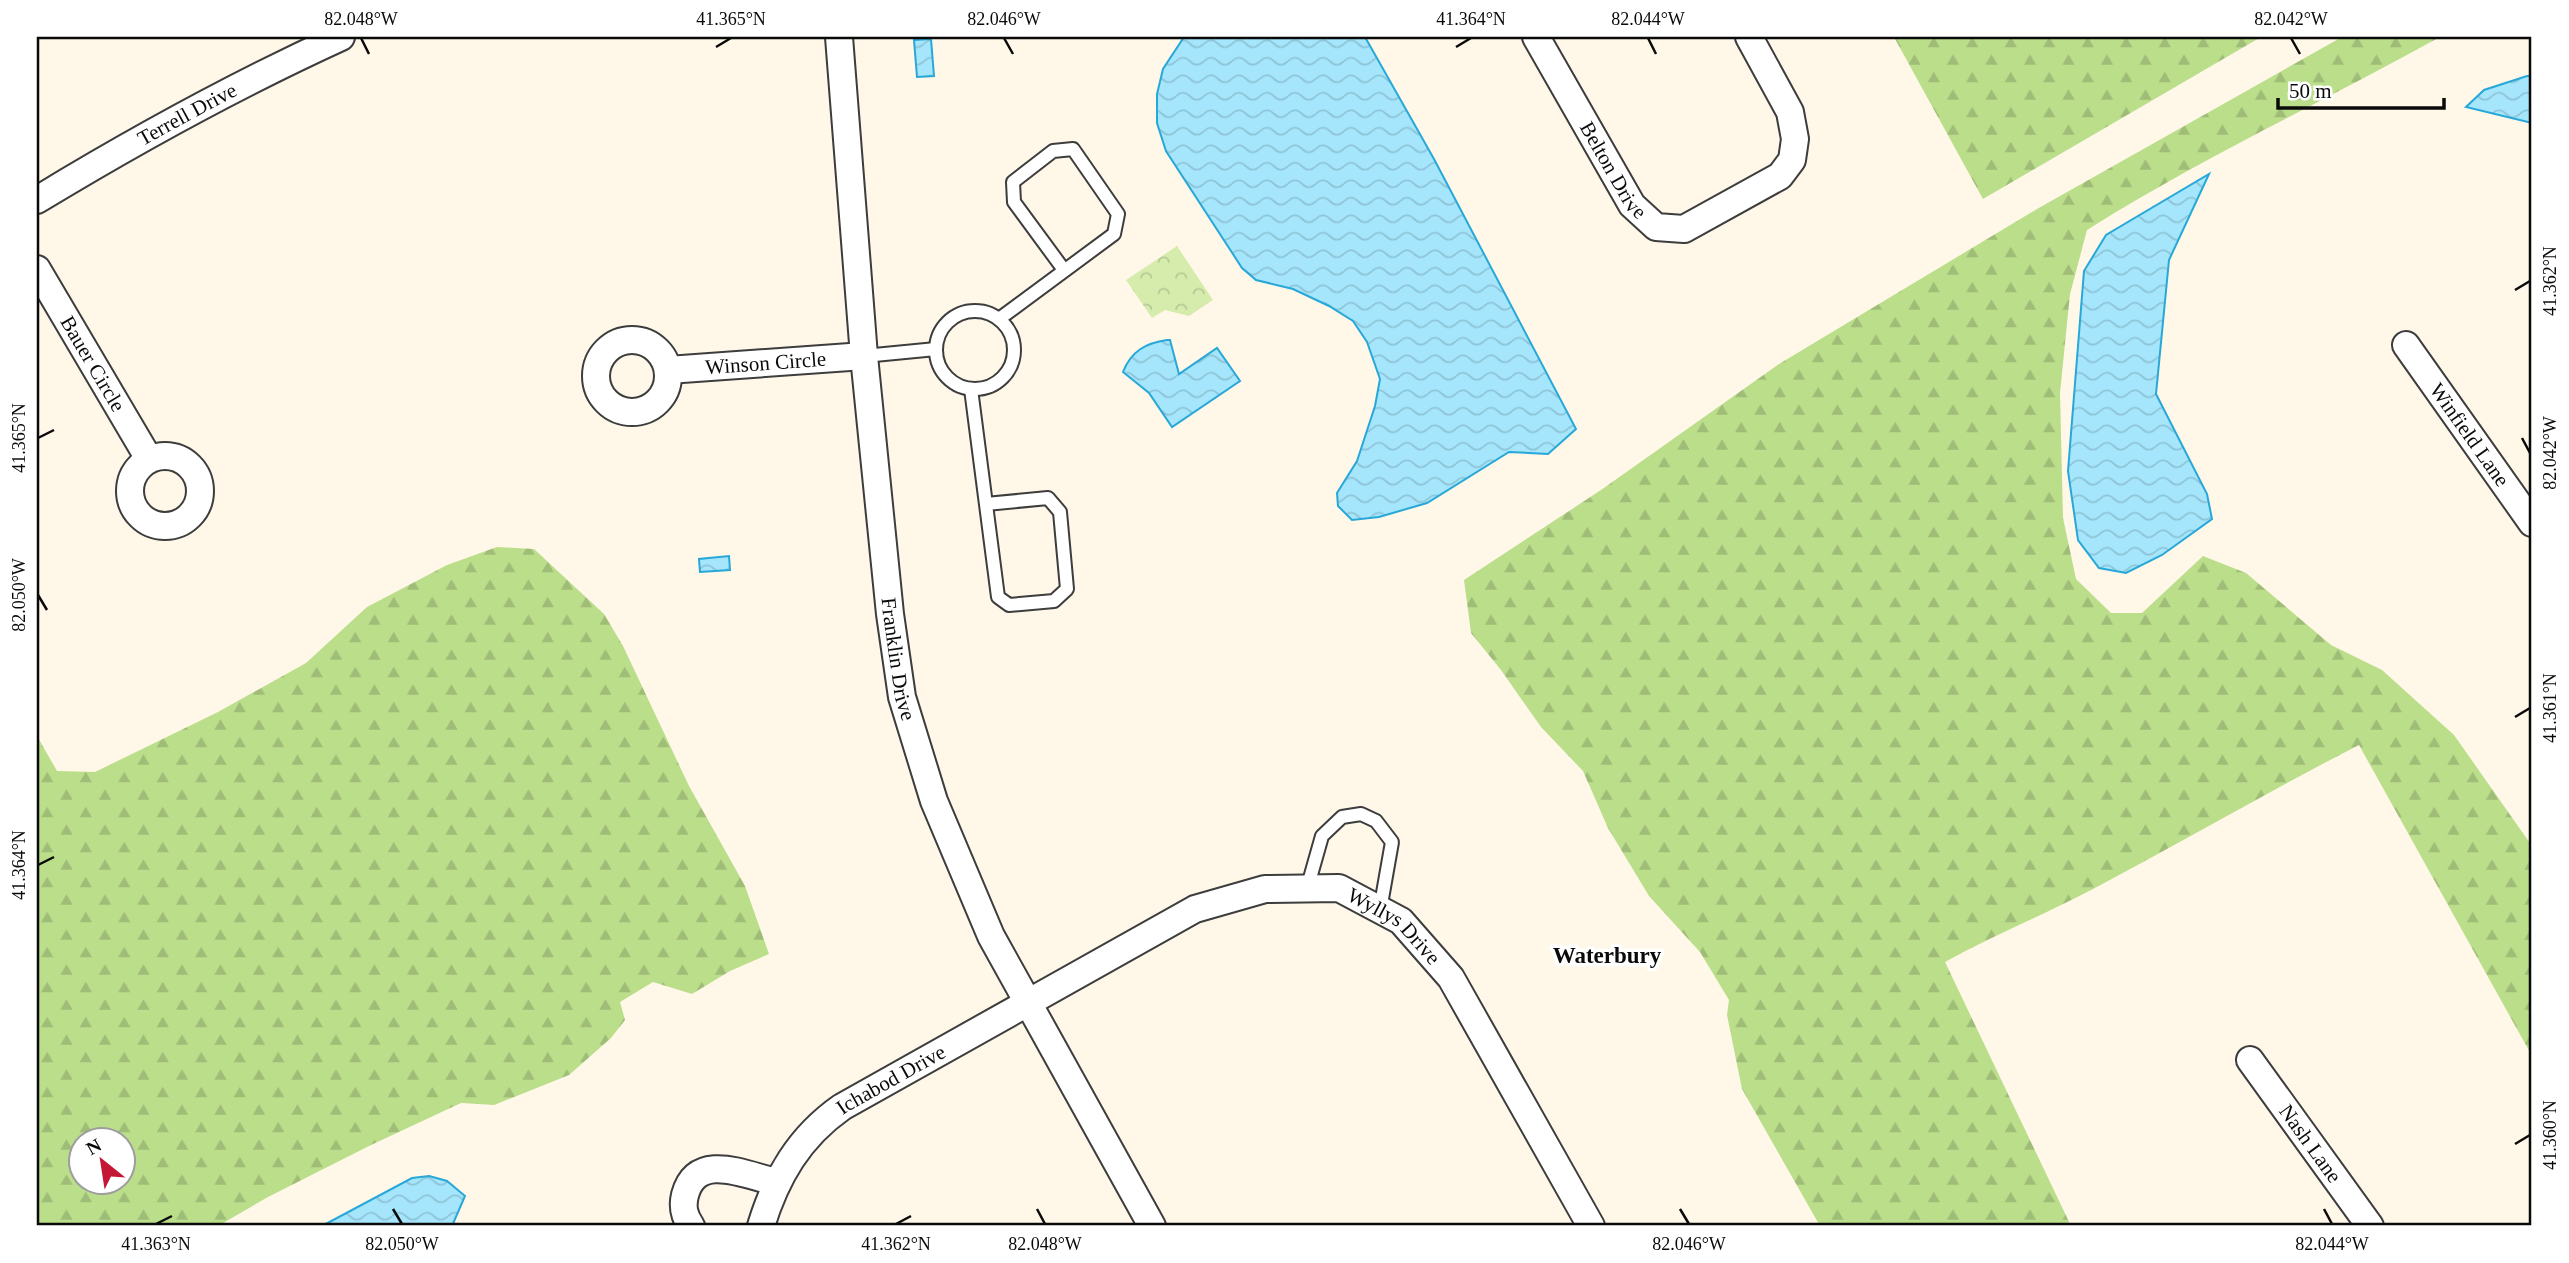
<svg xmlns="http://www.w3.org/2000/svg" width="2569" height="1263" font-family="Georgia,serif">
	<defs>
		<pattern id="forest-firs" width="22" height="20" patternUnits="userSpaceOnUse" patternTransform="scale(1.75)"><rect width="22" height="20" fill="#bbde8b"/><path d="M5 1l3.5 6h-7zM16 11l3.5 6h-7z" fill="#9fbd77"/></pattern>
		<pattern id="park-crowns" width="20" height="18" patternUnits="userSpaceOnUse" patternTransform="scale(1.75)"><rect width="20" height="18" fill="#d6ecad"/><path d="M2 6a3 3 0 1 1 6 0M12 15a3 3 0 1 1 6 0" fill="none" stroke="#b6c994"/></pattern>
		<pattern id="water-waves" width="16" height="10" patternUnits="userSpaceOnUse" patternTransform="scale(1.75)"><rect width="16" height="10" fill="#a6e6fc"/><path d="M0 5q4-4 8 0t8 0" fill="none" stroke="#8ec4d7"/></pattern>
	</defs>
	<rect width="100%" height="100%" fill="#fff7e7"/>
	<g fill="url(#forest-firs)" fill-rule="evenodd">
		<path d="M1894,37H2261L1983,199Z"/>
		<path d="M2342,37H2440C2323,102 2201,158 2087,230L2070,294L2060,393L2063,518L2076,579L2111,613H2142L2203,556L2246,573L2331,645L2382,670L2454,735L2532,846V1056L2359,745C2269,791 2182,842 2093,889C2044,915 1993,935 1945,962L2071,1226H1820L1742,1089L1727,1015L1729,1000L1700,952L1649,896L1608,828L1583,771L1541,727L1501,670L1471,633L1464,580L1601,490L1779,364L2037,209Z"/>
		<path d="M497,547L534,549L604,614L623,646L689,786L745,886L769,954L730,971L692,994L653,982L620,1002L625,1020L611,1038L569,1075L494,1105L461,1103L371,1145L268,1197L218,1226H37V736L57,771L95,772L218,712L306,663L367,607L447,565ZM80,1140H122V1182H80Z"/>
	</g>
	<path fill="url(#park-crowns)" d="M1177,246L1213,300L1189,316L1165,310L1152,318L1126,280Z"/>
	<g fill="url(#water-waves)" stroke="#27a8d9" stroke-width="2">
		<path d="M1184,37H1365L1434,159L1576,429L1548,454L1509,452L1427,503L1379,517L1352,520L1338,506L1337,493L1357,461L1375,406L1380,379L1367,342L1353,321L1329,306L1293,289L1256,280L1242,268L1166,151L1157,123V94L1163,69Z"/>
		<path d="M931,39L934,76L917,77L914,40Z"/>
		<path d="M2527,76H2532V123L2466,107L2484,90Z"/>
		<path d="M2209,174L2169,260L2156,394L2207,494L2212,519L2162,555L2126,573L2099,568L2078,540L2068,471L2084,271L2106,235Z"/>
		<path d="M1167,340H1170L1179,374L1217,348L1240,381L1172,427L1149,393L1123,372C1131,351 1146,343 1167,340Z"/>
		<path d="M729,556L730,570L700,572L699,559Z"/>
		<path d="M429,1176L447,1181L465,1196L452,1226H322L412,1178Z"/>
	</g>
	<g fill="none" stroke-linecap="round" stroke-linejoin="round">
		<g stroke="#3d3d3d" stroke-width="16">
			<g id="service">
				<circle cx="975" cy="350" r="39"/>
				<path d="M999,319L1114,234L1118,214L1073,149L1053,151L1013,182L1014,202L1064,270"/>
				<path d="M864,356L936,349"/>
				<path d="M971,389L998,597L1009,605L1054,601L1067,589L1060,512L1048,498L986,504"/>
				<path d="M1307,889L1322,836L1342,817L1361,814L1376,821L1392,842L1380,910"/>
			</g>
		</g>
		<g stroke="#3d3d3d" stroke-width="30">
			<g id="minor">
				<path id="s1" d="M839,37L864,356L890,614L902,697L934,801L991,936L1152,1226"/>
				<path id="s2" d="M1536,37L1632,205L1656,227L1684,229L1780,176L1792,160L1795,139L1790,112L1749,37"/>
				<path id="s3" d="M37,200C136,140 236,85 341,37"/>
				<path id="s4" d="M37,269L149,459"/>
				<circle cx="632" cy="376" r="36"/>
				<path id="s5" d="M2406,345L2532,523"/>
				<path id="s6" d="M668,370L864,356"/>
				<circle cx="165" cy="491" r="35"/>
				<path id="s7" d="M2250,1060L2370,1226"/>
				<path d="M691,1226C684,1216 682,1207 685,1195C697,1151 745,1175 776,1182"/>
				<path id="s8" d="M761,1226C776,1177 799,1137 842,1107L1195,909L1265,889L1339,888L1401,921L1451,978L1591,1226"/>
			</g>
		</g>
		<use href="#service" stroke="#fff" stroke-width="12"/>
		<use href="#minor" stroke="#fff" stroke-width="26"/>
	</g>
	<path fill="none" stroke="#0a0a0a" stroke-width="2.5" d="M361,38L369,54M1004,38L1013,54M1648,38L1656,54M2291,38L2300,54M716,47L731,38M1456,47L1471,38M2515,290L2530,281M38,438L54,430M2522,438L2530,453M38,595L47,610M2515,717L2530,708M38,865L54,857M2515,1144L2530,1135M393,1209L402,1224M1037,1209L1045,1224M1680,1209L1689,1224M2324,1209L2332,1224M156,1224L172,1216M896,1224L911,1216"/>
	<g text-anchor="middle" stroke-width="7" stroke-linejoin="round" paint-order="stroke">
		<g font-size="21" fill="#0a0a0a" stroke="#fff">
			<text dy="7" stroke="none"><textPath href="#s3" startOffset="173">Terrell Drive</textPath></text>
			<text dy="7" stroke="none"><textPath href="#s2" startOffset="154">Belton Drive</textPath></text>
			<text dy="7" stroke="none"><textPath href="#s6" startOffset="98">Winson Circle</textPath></text>
			<text dy="7" stroke="none"><textPath href="#s4" startOffset="110">Bauer Circle</textPath></text>
			<text dy="7" stroke="none"><textPath href="#s5" startOffset="110">Winfield Lane</textPath></text>
			<text dy="7" stroke="none"><textPath href="#s1" startOffset="625">Franklin Drive</textPath></text>
			<text dy="7" stroke="none"><textPath href="#s8" startOffset="766">Wyllys Drive</textPath></text>
			<text dy="7" stroke="none"><textPath href="#s8" startOffset="203">Ichabod Drive</textPath></text>
			<text dy="7" stroke="none"><textPath href="#s7" startOffset="103">Nash Lane</textPath></text>
		</g>
		<g font-size="23" font-weight="bold" fill="#0a0a0a" stroke="#fff">
			<text x="1607" y="963">Waterbury</text>
		</g>
	</g>
	<rect width="2569" height="1263" fill="none" stroke="#ffffff" stroke-width="77"/>
	<g transform="translate(102 1161) rotate(330)"><circle r="33" fill="#ffffff" stroke="#9d9d9d" stroke-width="2"/>
	<path d="M0-5L12 26L0 18L-12 26Z" fill="#c41735"/>
	<text y="-10" font-size="19" font-weight="bold" text-anchor="middle" fill="#0a0a0a">N</text>
	</g>
	<path d="M2278 98v10h166v-10" fill="none" stroke="#0a0a0a" stroke-width="3.5"/>
	<text x="2289" y="98" font-size="21" fill="#0a0a0a" stroke="#ffffff" stroke-width="5" paint-order="stroke">50 m</text>
	<rect x="38" y="38" width="2492" height="1186" fill="none" stroke="#0a0a0a" stroke-width="2.5"/>
	<g font-size="18" text-anchor="middle" fill="#0a0a0a">
		<text x="361" y="25">82.048°W</text>
		<text x="731" y="25">41.365°N</text>
		<text x="1004" y="25">82.046°W</text>
		<text x="1471" y="25">41.364°N</text>
		<text x="1648" y="25">82.044°W</text>
		<text x="2291" y="25">82.042°W</text>
		<text transform="translate(2550 281) rotate(-90)" y="6">41.362°N</text>
		<text transform="translate(19 438) rotate(-90)" y="6">41.365°N</text>
		<text transform="translate(2550 453) rotate(-90)" y="6">82.042°W</text>
		<text transform="translate(19 595) rotate(-90)" y="6">82.050°W</text>
		<text transform="translate(2550 708) rotate(-90)" y="6">41.361°N</text>
		<text transform="translate(19 865) rotate(-90)" y="6">41.364°N</text>
		<text transform="translate(2550 1135) rotate(-90)" y="6">41.360°N</text>
		<text x="156" y="1250">41.363°N</text>
		<text x="402" y="1250">82.050°W</text>
		<text x="896" y="1250">41.362°N</text>
		<text x="1045" y="1250">82.048°W</text>
		<text x="1689" y="1250">82.046°W</text>
		<text x="2332" y="1250">82.044°W</text>
	</g>
</svg>
